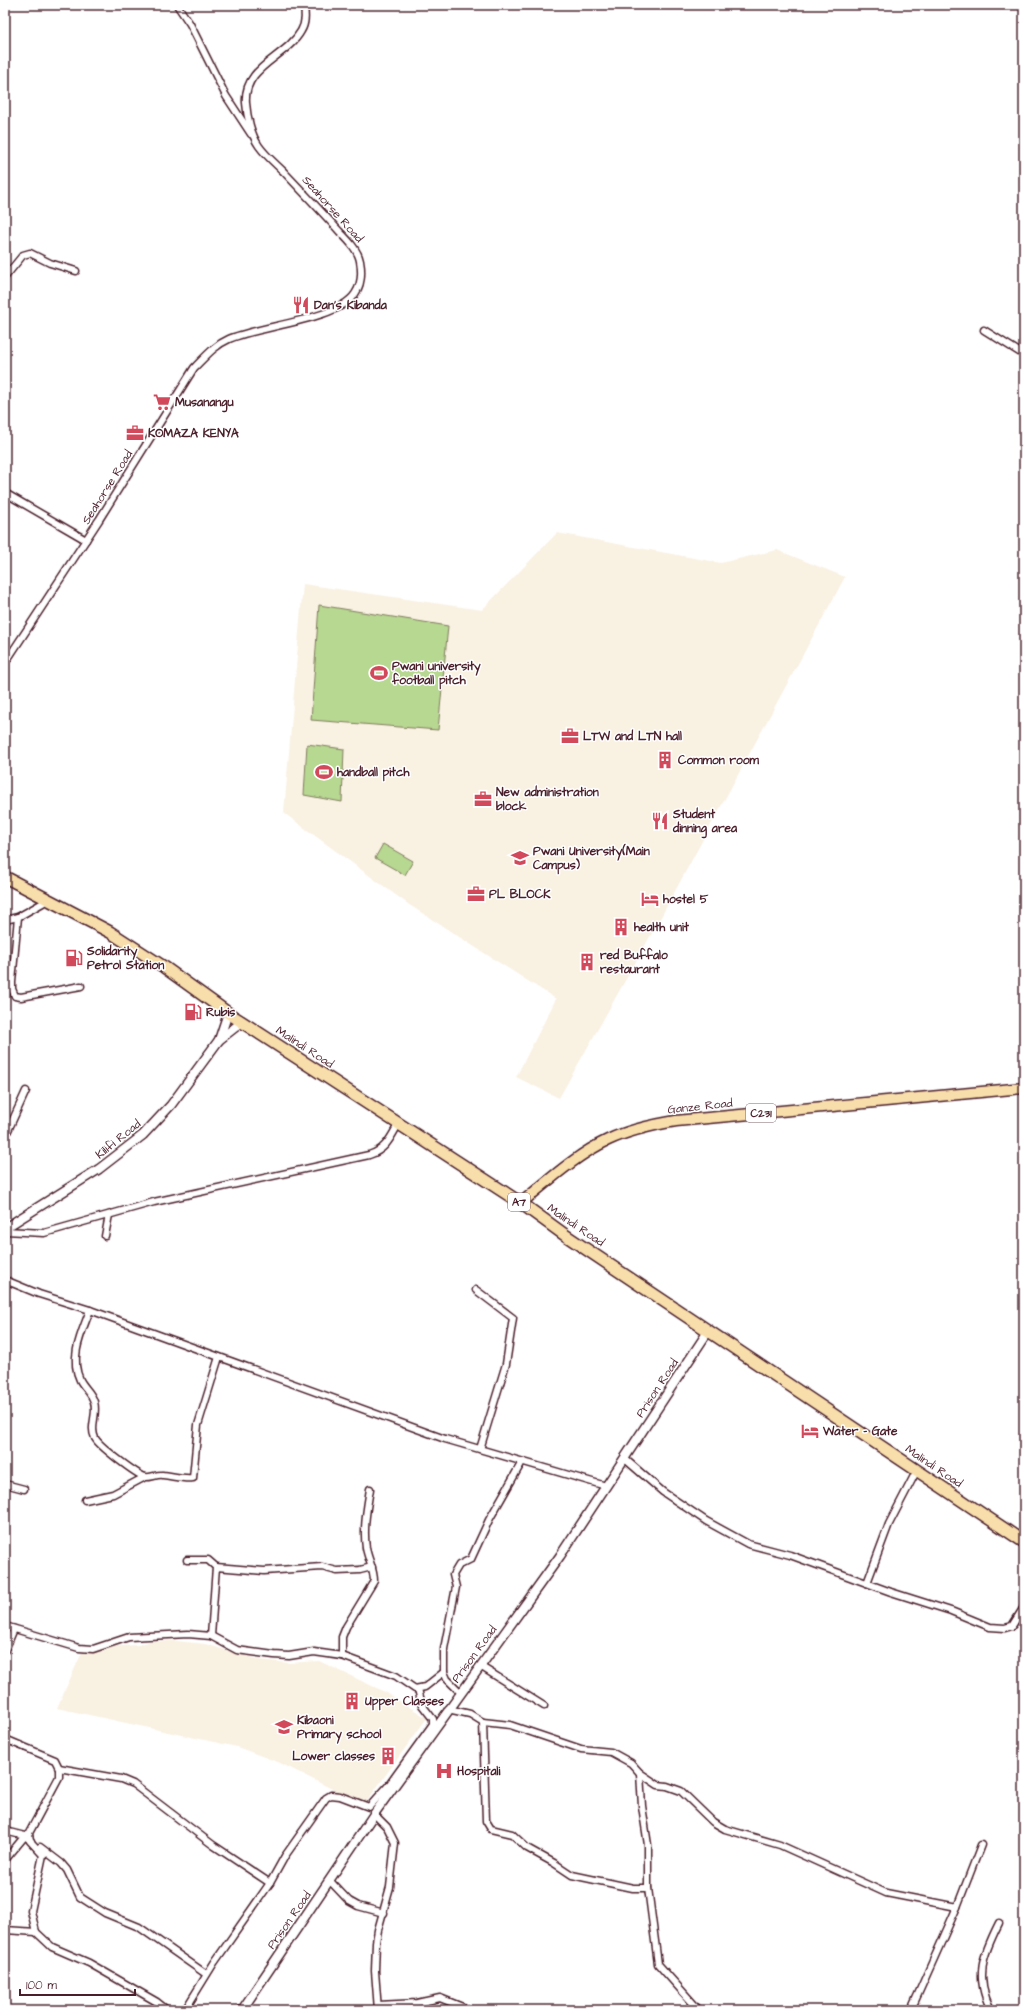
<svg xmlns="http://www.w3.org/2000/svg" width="1029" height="2015" font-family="'Architects Daughter',sans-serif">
	<rect width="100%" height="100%" fill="#fff"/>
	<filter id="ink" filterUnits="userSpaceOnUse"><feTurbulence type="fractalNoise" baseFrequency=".025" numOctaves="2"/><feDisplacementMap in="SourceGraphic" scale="8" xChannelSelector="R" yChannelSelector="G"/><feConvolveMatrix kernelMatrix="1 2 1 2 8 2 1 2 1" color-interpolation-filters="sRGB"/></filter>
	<g filter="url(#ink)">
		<g fill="#f9f1e2">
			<path d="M557,533L721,563L777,550L845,577L661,917L559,1098L516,1077L556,999L408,904L284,813L303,584L482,610Z"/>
			<path d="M151,1641H176L205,1644L260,1660L289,1663L319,1661L387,1693L427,1718L364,1805L278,1762L237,1747L57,1708L84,1648L139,1645Z"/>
		</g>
		<g fill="#b7d891" stroke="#807c5e">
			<path d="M319,605L448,626L438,730L311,720Z"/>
			<path d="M307,744L344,749L342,802L304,795Z"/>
			<path d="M383,844L413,861L405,875L375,858Z"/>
		</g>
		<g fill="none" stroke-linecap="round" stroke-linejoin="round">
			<g stroke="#4a1f2b" stroke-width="9">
				<g id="minor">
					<path d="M177,5L190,24L226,96L251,134"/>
					<path d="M5,277L23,255L30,253L50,263L76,271"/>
					<path d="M984,330L1024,355"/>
					<path d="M5,493L86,540"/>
					<path d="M5,663L99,520L194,368C205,357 215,345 229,339C258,326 338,320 355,294C362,284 362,272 360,261C358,250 348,240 340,232C322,212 303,192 284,172C276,164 266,156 259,146C251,135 247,116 246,103C243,66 286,58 301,31C306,23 305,14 304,5"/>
					<path d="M18,917L12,982V989L15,996L21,997L81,986"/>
					<path d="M5,920L18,917L48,900"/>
					<path d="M5,1137L26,1091"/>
					<path d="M5,1231L44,1233L154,1202L369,1155C386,1150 391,1137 399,1123"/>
					<path d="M105,1236L109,1215"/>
					<path d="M5,1280L39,1294L90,1310L445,1439L606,1486"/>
					<path d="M476,1290L513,1318L506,1364L480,1449"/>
					<path d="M90,1310C82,1332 69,1357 80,1380C84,1388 92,1393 94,1402C98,1415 89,1426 95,1438C99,1446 136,1474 145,1477C150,1478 157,1474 163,1475C173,1476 182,1479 193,1478L198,1425L219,1357"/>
					<path d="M625,1459L663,1492L706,1521L748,1544L790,1555L891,1592L951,1611L990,1627L1005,1628L1012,1626L1024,1607"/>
					<path d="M5,1484L24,1489"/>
					<path d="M85,1500L113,1494L145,1477"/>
					<path d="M187,1560H208L216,1567L211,1636"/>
					<path d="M216,1567L264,1571L322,1567L337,1571L360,1570L372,1567"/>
					<path d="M867,1583L889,1524L917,1470"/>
					<path d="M5,1626L79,1648L93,1649L129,1637L188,1634L211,1636L237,1650L274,1655L289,1656L314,1652L342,1656L396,1676L415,1689L425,1687L444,1672"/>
					<path d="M5,1650L14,1629"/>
					<path d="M342,1656V1637L346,1627L374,1581C374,1569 368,1559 366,1548C363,1528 367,1508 370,1489"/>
					<path d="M480,1666L544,1706"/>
					<path d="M461,1693L447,1679L444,1672V1649L456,1587L453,1575L459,1565L471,1559L489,1520L522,1462"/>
					<path d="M448,1709L470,1714L483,1722L486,1821L491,1829L512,1834L527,1848L554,1863L572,1875L633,1888H648"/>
					<path d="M483,1722L510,1725L581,1749L611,1752L631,1763L640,1773L642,1806L648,1845V1888L658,1964L699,2010"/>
					<path d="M5,1739L55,1760L59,1768V1777L29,1833L30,1841L43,1855L31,1911L36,1932L52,1947L89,1963L157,2002L167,2010"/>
					<path d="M59,1768L121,1779L133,1784L213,1845L270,1883"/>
					<path d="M640,1773L658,1785L667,1786L681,1791L713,1822L725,1829L780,1845L886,1893L957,1907"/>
					<path d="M374,1814L387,1827L395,1843L390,1887L378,1930L376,1942L375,1971L378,2010"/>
					<path d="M5,1831L25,1836L31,1841"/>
					<path d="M40,1847L61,1863L67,1870L80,1897L105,1913L139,1927L206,1974"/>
					<path d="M5,1860L25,1836"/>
					<path d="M330,1881L349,1901L358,1906L384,1913"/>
					<path d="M5,1930L36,1932"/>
					<path d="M378,2005L417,2003L440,1998L470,2010"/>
					<path d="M185,2010L214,1963L270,1883L285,1856L326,1798L331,1795L340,1796L369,1807L389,1785L433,1724V1719L422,1705L418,1689"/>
					<path d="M911,2010L957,1907L981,1845"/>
					<path d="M991,2010C974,1976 983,1955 999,1923"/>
				</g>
			</g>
			<g stroke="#4a1f2b" stroke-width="11">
				<g id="tertiary">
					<path d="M219,1040L228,1013"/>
					<path d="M5,1228L99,1169L143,1135L171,1105L219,1040L242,1022"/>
					<path d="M242,2010L374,1814L560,1556L709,1330"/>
				</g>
			</g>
			<g stroke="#4a1f2b" stroke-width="13">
				<path id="primary" d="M521,1203C548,1181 576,1155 608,1140C629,1130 652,1125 676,1121L1024,1088"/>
			</g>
			<g stroke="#4a1f2b" stroke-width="14">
				<path id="trunk" d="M5,877L110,932L164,967L228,1013L521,1203L565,1235L1024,1542"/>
			</g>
			<use href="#minor" stroke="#fff" stroke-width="6"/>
			<use href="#tertiary" stroke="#fff" stroke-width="8"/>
			<use href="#primary" stroke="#f8deab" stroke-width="10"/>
			<use href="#trunk" stroke="#f8deab" stroke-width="11"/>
		</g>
	</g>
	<defs>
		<g id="restaurant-bare" transform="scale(1.38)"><path d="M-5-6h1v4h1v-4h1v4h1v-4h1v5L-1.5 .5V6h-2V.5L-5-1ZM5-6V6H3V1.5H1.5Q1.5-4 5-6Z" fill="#d1495b" stroke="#fff" stroke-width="2.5" paint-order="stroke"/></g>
		<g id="supermarket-bare" transform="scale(1.38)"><path d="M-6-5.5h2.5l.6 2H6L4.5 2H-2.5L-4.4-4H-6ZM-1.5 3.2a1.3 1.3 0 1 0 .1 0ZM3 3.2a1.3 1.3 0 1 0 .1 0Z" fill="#d1495b" stroke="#fff" stroke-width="2.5" paint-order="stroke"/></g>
		<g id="office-bare" transform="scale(1.38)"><path d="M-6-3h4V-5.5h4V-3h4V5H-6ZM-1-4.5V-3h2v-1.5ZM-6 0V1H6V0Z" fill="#d1495b" stroke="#fff" stroke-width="2.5" paint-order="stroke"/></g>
		<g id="stadium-bare" transform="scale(1.38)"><path d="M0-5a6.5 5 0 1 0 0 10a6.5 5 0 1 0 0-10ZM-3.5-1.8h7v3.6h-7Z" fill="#d1495b" stroke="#fff" stroke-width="2.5" paint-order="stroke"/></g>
		<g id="building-bare" transform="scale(1.38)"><path d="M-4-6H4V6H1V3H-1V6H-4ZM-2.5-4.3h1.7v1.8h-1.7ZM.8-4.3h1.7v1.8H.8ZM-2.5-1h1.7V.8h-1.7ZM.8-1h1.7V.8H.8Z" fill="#d1495b" stroke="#fff" stroke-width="2.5" paint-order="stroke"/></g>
		<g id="university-bare" transform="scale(1.38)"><path d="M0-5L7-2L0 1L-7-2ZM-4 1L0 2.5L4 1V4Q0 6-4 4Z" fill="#d1495b" stroke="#fff" stroke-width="2.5" paint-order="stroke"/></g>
		<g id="hotel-bare" transform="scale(1.38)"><path d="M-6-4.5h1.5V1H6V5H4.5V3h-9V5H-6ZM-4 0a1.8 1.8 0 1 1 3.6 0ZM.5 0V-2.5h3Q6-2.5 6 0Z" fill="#d1495b" stroke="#fff" stroke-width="2.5" paint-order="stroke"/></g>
		<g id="fuel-bare" transform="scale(1.38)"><path d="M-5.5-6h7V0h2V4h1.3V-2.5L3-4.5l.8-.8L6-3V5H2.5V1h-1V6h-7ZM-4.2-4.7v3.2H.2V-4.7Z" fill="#d1495b" stroke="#fff" stroke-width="2.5" paint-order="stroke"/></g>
		<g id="school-bare" transform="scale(1.38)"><path d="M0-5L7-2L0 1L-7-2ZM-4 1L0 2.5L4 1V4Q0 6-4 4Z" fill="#d1495b" stroke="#fff" stroke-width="2.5" paint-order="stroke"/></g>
		<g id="hospital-bare" transform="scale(1.38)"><path d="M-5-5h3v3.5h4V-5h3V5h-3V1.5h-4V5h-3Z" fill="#d1495b" stroke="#fff" stroke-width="2.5" paint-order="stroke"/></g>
	</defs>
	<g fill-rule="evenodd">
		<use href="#restaurant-bare" x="301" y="305"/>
		<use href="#supermarket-bare" x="162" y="402"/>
		<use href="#office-bare" x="135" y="433"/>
		<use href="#stadium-bare" x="379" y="673"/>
		<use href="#office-bare" x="570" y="736"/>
		<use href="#building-bare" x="665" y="760"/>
		<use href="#stadium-bare" x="324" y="772"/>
		<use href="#office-bare" x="483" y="799"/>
		<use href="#restaurant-bare" x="660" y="821"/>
		<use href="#university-bare" x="520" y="858"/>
		<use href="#office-bare" x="476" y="894"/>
		<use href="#hotel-bare" x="650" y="899"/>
		<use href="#building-bare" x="621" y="927"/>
		<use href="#fuel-bare" x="74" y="958"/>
		<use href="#building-bare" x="587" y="962"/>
		<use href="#fuel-bare" x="193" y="1012"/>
		<use href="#hotel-bare" x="810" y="1431"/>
		<use href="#building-bare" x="352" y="1701"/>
		<use href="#school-bare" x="284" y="1727"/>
		<use href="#building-bare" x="388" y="1756"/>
		<use href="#hospital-bare" x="444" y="1771"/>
	</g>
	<g text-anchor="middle" stroke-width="3" stroke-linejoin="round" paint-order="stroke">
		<g fill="#fff" stroke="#80626b" stroke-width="1">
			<rect x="746" y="1104" width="30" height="18" rx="3"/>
			<rect x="508" y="1193" width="22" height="18" rx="3"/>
		</g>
		<g font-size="11" font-weight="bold" fill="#4a1f2b">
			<text x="761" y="1117">C231</text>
			<text x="519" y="1206">A7</text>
		</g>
		<g font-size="12" fill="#4a1f2b" stroke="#fff">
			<text transform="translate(333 209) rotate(48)" y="4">Seahorse Road</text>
			<text transform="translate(107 487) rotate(-58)" y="4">Seahorse Road</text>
			<text transform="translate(305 1047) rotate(33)" y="4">Malindi Road</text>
			<text transform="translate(700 1106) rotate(-6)" y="4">Ganze Road</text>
			<text transform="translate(118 1139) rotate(-39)" y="4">Kilifi Road</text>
			<text transform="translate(576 1225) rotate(34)" y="4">Malindi Road</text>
			<text transform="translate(657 1388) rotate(-57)" y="4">Prison Road</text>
			<text transform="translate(934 1466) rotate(34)" y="4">Malindi Road</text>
			<text transform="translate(474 1654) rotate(-54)" y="4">Prison Road</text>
			<text transform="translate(289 1920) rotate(-55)" y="4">Prison Road</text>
		</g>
		<g font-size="12" font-weight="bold" fill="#4a1f2b" stroke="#fff" text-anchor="start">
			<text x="314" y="309">Dan's Kibanda</text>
			<text x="175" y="406">Musanangu</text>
			<text x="148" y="437">KOMAZA KENYA</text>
			<text x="392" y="670">Pwani university<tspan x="392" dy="14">football pitch</tspan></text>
			<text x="583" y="740">LTW and LTN hall</text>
			<text x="678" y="764">Common room</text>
			<text x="337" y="776">handball pitch</text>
			<text x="496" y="796">New administration<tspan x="496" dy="14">block</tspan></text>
			<text x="673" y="818">Student<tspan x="673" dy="14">dinning area</tspan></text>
			<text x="533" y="855">Pwani University(Main<tspan x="533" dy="14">Campus)</tspan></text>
			<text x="489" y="898">PL BLOCK</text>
			<text x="663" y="903">hostel 5</text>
			<text x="634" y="931">health unit</text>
			<text x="87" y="955">Solidarity<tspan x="87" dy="14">Petrol Station</tspan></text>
			<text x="600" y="959">red Buffalo<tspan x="600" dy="14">restaurant</tspan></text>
			<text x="206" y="1016">Rubis</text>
			<text x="823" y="1435">Water - Gate</text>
			<text x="365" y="1705">Upper Classes</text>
			<text x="297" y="1724">Kibaoni<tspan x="297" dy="14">Primary school</tspan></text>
			<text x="375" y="1760" text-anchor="end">Lower classes</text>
			<text x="457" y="1775">Hospitali</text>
		</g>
	</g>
	<rect width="1029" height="2015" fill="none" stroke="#fff" stroke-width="20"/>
	<rect x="10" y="10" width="1009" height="1995" fill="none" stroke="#4a1f2b" stroke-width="1.5" filter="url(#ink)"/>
	<path d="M20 1989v6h115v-6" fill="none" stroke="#4a1f2b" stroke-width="2"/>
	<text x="26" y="1989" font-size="12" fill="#4a1f2b" stroke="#ffffff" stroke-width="3" paint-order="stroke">100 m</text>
</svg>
